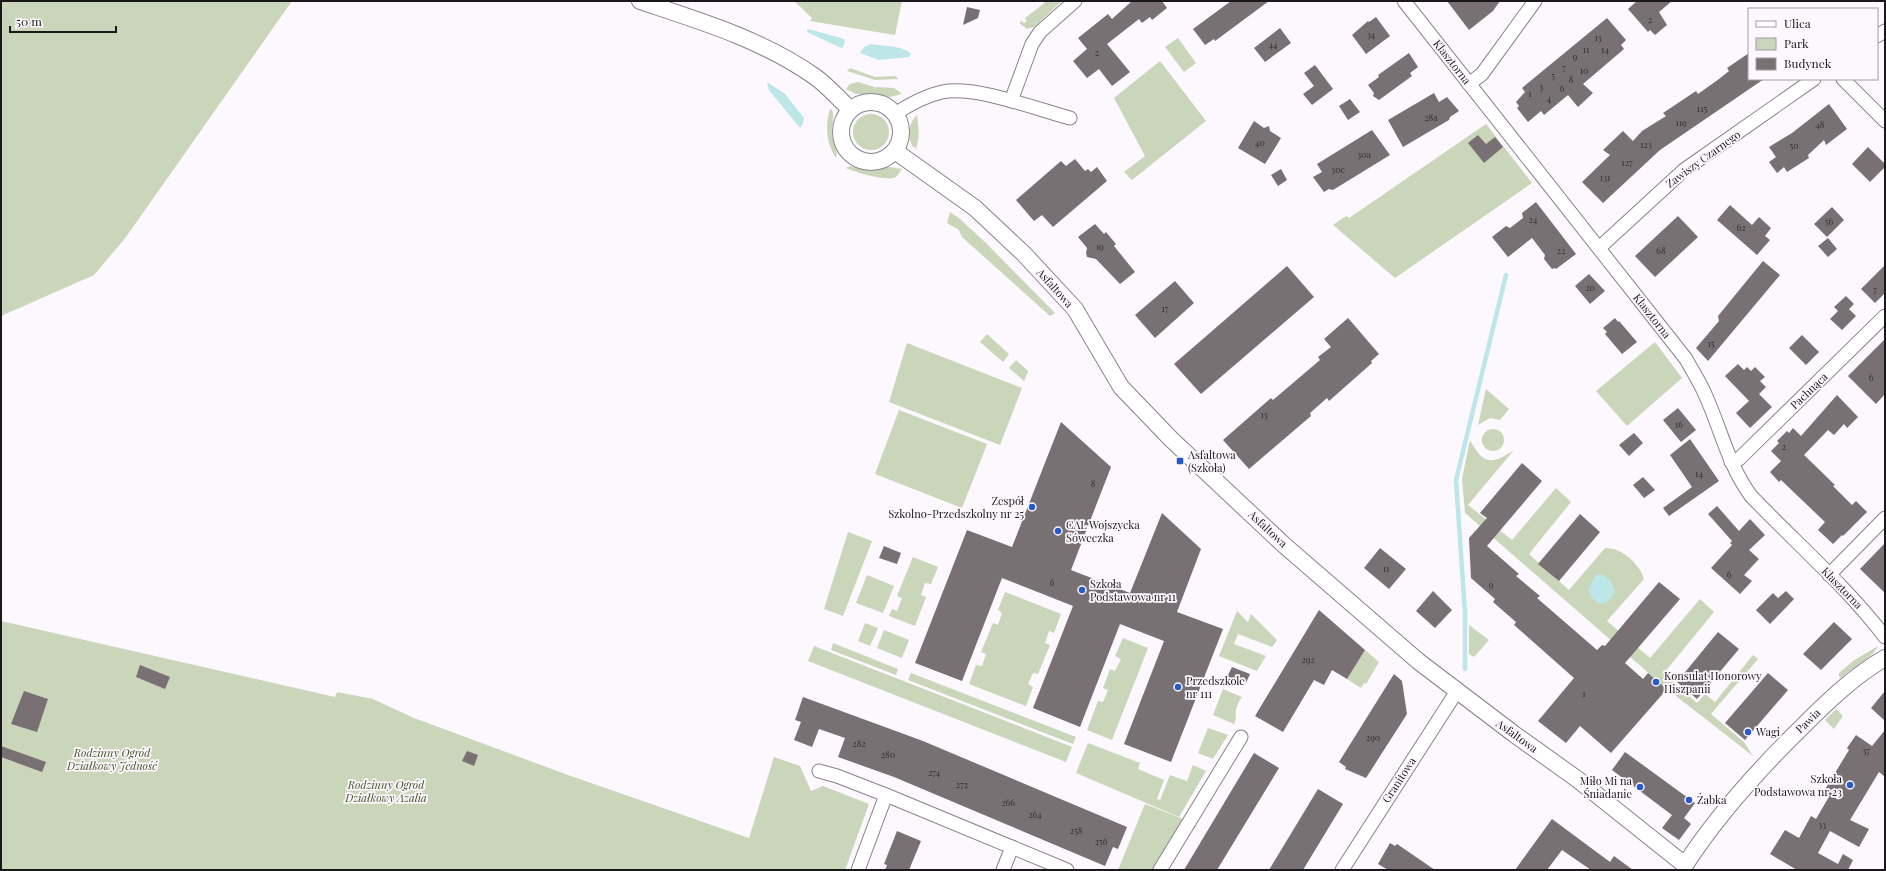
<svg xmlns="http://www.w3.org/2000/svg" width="1886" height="871" font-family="'Playfair Display',serif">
	<rect width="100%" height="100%" fill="#fdf7fe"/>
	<g fill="#cad6ba">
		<path d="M1,1H292L126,237L94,275L1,316Z"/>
		<path d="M794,1H902L895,35L810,21L812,18Z"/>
		<path d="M1047,1H1062L1034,27L1027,29L1019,23L1022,21L1024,23L1027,21L1025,18Z"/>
		<path d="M1178,38L1196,63L1184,72L1165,47Z"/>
		<path d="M1160,61L1206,121L1132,180L1124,172L1145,156L1114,98Z"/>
		<path d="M850,68L875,77L895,76L899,79L875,80L847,71Z"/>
		<path d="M858,82L875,87V90L876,87L894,88L902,94L890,97L876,94H856L846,89L850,84Z"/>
		<path d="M830,109L832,110C835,118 831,127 832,136C833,143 839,150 836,158C826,143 825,126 830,109Z"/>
		<circle cx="871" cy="132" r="18"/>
		<path d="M917,115L919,134H917L919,135L916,150L915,147H913C907,137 908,123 917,115Z"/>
		<path d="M1486,124L1532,183L1395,278L1333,225L1346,216L1349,218Z"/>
		<path d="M850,166L868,170L870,172V170L890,167L902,169C900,172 898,175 896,177C887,182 854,172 846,168Z"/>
		<path d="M950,212L960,219L985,242L1055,313L1050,316L962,237L959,230L947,223Z"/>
		<path d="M987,334L1009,354L1003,362L980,342Z"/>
		<path d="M1655,342L1682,378L1627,426L1596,391Z"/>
		<path d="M907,343L1022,388L1000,445L889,402Z"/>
		<path d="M1016,360L1028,371L1024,381L1009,368Z"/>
		<path d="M1486,389L1509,409L1500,420L1490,418L1478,425Z"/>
		<path d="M899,410L987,444L962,508L875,474Z"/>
		<circle cx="1493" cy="440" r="11"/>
		<path d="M1470,440C1483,465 1492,465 1514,450L1468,505L1512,540L1556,488L1571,502L1529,554L1569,590L1605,548C1621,547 1640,564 1644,579L1607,621L1650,658L1700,599L1714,612L1664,673L1697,703L1705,694L1715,702L1753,655L1758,659L1711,714L1744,742L1753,756L1667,689L1465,513L1462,479Z"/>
		<path d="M848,532L872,541L843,616L824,609Z"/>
		<path d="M913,557L938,567L931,584L925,583L921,595L926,597L915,626L889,616L892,609L897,611L902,598L897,596Z"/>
		<path d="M867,575L894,586L883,613L856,603Z"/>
		<path d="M1005,592L1061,614L1054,633L1049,631L1045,643L1050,645L1038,674L1033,673L1028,684L1033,687L1026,706L969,684L976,665L982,666L986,654L981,652L993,623L998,625L1002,613L998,610Z"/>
		<path d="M1237,611L1248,622L1251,614L1277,640L1272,647L1238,634L1234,644L1266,656L1257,671L1219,656Z"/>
		<path d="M1,621L335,697L337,692L373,699L414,718L568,775L749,838L774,757L800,766L811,791L823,786L869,804L845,870H1Z"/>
		<path d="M865,623L878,628L870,646L858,641Z"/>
		<path d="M1469,625L1489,640L1474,657L1469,654Z"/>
		<path d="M884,630L909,640L902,658L877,648Z"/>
		<path d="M1123,638L1148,648L1112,740L1087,730L1098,701L1103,702L1108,690L1103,688L1110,669L1115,671L1121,659L1115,656Z"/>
		<path d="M833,643L898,669L896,675L831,650Z"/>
		<path d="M814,646L1072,747L1066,762L808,661Z"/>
		<path d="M1878,646C1874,657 1850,669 1841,678L1839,676V673L1853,661Z"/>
		<path d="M1365,650L1379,662L1366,684L1364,683L1361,688L1347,679Z"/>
		<path d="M911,673L1076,737L1073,744L908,680Z"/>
		<path d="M1223,689L1242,697C1239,701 1237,705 1236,710C1235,715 1237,719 1234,724L1213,715Z"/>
		<path d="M1836,709L1843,716L1834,729L1825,720Z"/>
		<path d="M1208,728L1228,735L1213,759L1198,753Z"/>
		<path d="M1088,743L1140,763L1138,769L1164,780L1157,799L1160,800L1170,775L1187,781L1193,765L1206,771L1179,817L1076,773Z"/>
		<path d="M1145,804L1183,819L1153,870H1118Z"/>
	</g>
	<g fill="#bde6e8">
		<path d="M809,29L844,39L845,43L842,48L839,47L807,32V30Z"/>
		<path d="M871,44C882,46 903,45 911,54L909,57L879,60L860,53L864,47Z"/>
		<path d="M767,82L785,94L804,118L803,123L800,128L769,90Z"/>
		<path d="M1602,574L1611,581L1615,592C1606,609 1593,606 1588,589L1596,575Z"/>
	</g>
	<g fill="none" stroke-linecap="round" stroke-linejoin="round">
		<path stroke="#bde6e8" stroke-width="4.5" d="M1465,669V613L1456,480L1506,275"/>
	</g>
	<g fill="#787073">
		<path d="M1132,1H1162L1167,8L1152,20L1150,17L1142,23L1139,19L1107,44L1130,72L1112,86L1099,69L1087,78L1073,61L1087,49L1078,38L1108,14L1112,19Z"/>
		<path d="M1231,1H1269L1215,41L1214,39L1205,45L1193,29Z"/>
		<path d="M1447,1H1500L1493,11L1469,30Z"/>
		<path d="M1637,1H1672L1659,12L1667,25L1655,35L1650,30L1648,32L1628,9Z"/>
		<path d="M967,7L980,10L978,18L963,25Z"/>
		<path d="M1376,17L1390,36L1366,54L1352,35L1368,21L1369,22Z"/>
		<path d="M1607,18L1626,40L1621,45L1624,49L1583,84L1593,93L1578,107L1568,95L1544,115L1541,111L1528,122L1517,108L1519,106L1516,102L1525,92L1522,88Z"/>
		<path d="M1280,28L1291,43L1265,62L1254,48Z"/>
		<path d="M1409,53L1418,67L1410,73L1412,76L1379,100L1373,96L1374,93L1368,85L1379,77L1378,75Z"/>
		<path d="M1749,53V79H1764L1660,150L1603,203L1582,182L1610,155L1603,150L1623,131L1633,141L1642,131L1666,116L1663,113L1696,91L1698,94L1719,79L1729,71L1727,68Z"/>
		<path d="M1315,65L1333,89L1312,105L1303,94L1314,86L1304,73Z"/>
		<path d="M1434,93L1439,102L1447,97L1459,111L1450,117L1449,120L1403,147L1388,120Z"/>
		<path d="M1350,99L1360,112L1348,120L1339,106Z"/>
		<path d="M1829,104L1847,129L1826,145L1824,140L1808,155L1809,158L1787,172L1784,167L1777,173L1769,162L1776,157L1769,147L1792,133Z"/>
		<path d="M1254,121L1264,128L1269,126L1270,131L1281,138L1265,164L1238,148Z"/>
		<path d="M1372,130L1390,155L1333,190L1329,189L1324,192L1313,177L1322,172L1317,164Z"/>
		<path d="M1478,135L1486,144L1495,137L1503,147L1484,163L1468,143Z"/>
		<path d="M1868,147L1885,164V167L1870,182L1852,164Z"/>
		<path d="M1075,159L1085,171L1088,169L1091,172L1097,167L1107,181L1053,227L1042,215L1034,221L1016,200L1061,161L1066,166Z"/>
		<path d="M1281,169L1287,180L1278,186L1271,175Z"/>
		<path d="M1536,202L1576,254L1556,269L1555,268L1552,269L1544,259L1545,255L1532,238L1508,257L1492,237L1506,226L1510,228L1523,218L1522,213Z"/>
		<path d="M1730,205L1752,225L1759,217L1771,228L1765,236L1770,240L1757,255L1717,220Z"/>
		<path d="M1832,207L1844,220L1827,237L1814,224Z"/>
		<path d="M1678,216L1698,237L1655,277L1635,256Z"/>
		<path d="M1095,224L1104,234L1106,232L1116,244L1114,246L1135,272L1120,284L1096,259L1087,257L1086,253L1087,248L1078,237Z"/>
		<path d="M1828,238L1837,249L1828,257L1818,246Z"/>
		<path d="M1763,261L1780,275L1708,361L1696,348L1719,321L1718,316Z"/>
		<path d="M1885,265V293L1875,303L1861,289Z"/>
		<path d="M1287,266L1314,297L1201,394L1174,364Z"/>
		<path d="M1589,274L1605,291L1590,304L1575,286Z"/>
		<path d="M1175,281L1194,303L1155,338L1135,315Z"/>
		<path d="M1846,296L1854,304L1849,309L1856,316L1842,330L1830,319L1838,311L1834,307Z"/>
		<path d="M1348,318L1379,354L1371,361L1372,363L1329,401L1327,398L1310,413L1311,416L1249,469L1223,440L1271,398L1273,400L1320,360L1318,357L1331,347L1324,339Z"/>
		<path d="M1615,318L1618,322L1619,321L1637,342L1622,354L1605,334L1607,332L1603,328Z"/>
		<path d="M1802,335L1819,352L1806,365L1789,348Z"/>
		<path d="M1885,339V394L1876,404L1848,376Z"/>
		<path d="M1738,364L1744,370L1747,367L1751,371L1755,367L1765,377L1760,381L1766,387L1759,394L1772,407L1750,428L1736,413L1749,401L1725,376Z"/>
		<path d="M1837,395L1858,417L1847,428L1844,424L1834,435L1828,430L1804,455L1835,485L1833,486L1852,505L1856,501L1867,512L1843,536L1842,535L1833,544L1818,530L1825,522L1781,480L1779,482L1770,472L1781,461L1771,451L1779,443L1777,441L1787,431L1789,433L1793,428L1801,436Z"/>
		<path d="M1678,408L1696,430L1681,442L1663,420Z"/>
		<path d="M1061,422L1111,467L1071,570L1130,593L1162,513L1201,549L1177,612L1223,629L1171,762L1124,744L1164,641L1120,624L1080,727L1033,708L1073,606L1002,578L962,681L915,663L967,530L1012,547Z"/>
		<path d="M1634,433L1643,443L1629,456L1619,445Z"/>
		<path d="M1690,439L1719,481L1669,516L1663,508L1692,487L1670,455Z"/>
		<path d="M1522,463L1542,481L1487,546L1519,574L1516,576L1540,596L1537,598L1597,650L1602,645L1605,646L1659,582L1680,599L1625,663L1643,679L1648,673L1667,689L1611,753L1580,726L1566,743L1538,721L1574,678L1514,625L1516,622L1493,602L1495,599L1471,578L1469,538L1487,518L1480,513Z"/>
		<path d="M1643,477L1655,490L1644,498L1633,485Z"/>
		<path d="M1717,506L1739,531L1750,519L1765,535L1749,550L1759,559L1744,575L1752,581L1740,594L1711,568L1732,545L1730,543L1732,541L1708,514Z"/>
		<path d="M1580,514L1600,532L1559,581L1538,564Z"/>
		<path d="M1885,543V593L1860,569Z"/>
		<path d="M884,546L901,553L897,564L879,558Z"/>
		<path d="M1380,548L1406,569L1389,589L1364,568Z"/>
		<path d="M1433,591L1452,610L1435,628L1416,611Z"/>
		<path d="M1786,591L1794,599L1770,624L1756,610L1773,593L1778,598Z"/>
		<path d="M1319,610L1365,650L1347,679L1332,670L1324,685L1314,680L1283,732L1255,716Z"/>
		<path d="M1834,622L1852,639L1821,670L1803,654Z"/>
		<path d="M1718,632L1739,649L1697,699L1677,682Z"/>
		<path d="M140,665L170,677L165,689L136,677Z"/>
		<path d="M1232,667L1250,674L1245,685L1227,677Z"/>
		<path d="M1768,673L1788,690L1745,740L1725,723Z"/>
		<path d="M1394,674L1402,681L1407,714L1366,778L1345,769L1346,767L1339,762Z"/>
		<path d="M24,691L48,699L37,732L11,724Z"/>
		<path d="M1885,691V721L1871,708Z"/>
		<path d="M803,697L923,741L1127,827L1118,849L1113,847L1105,866L894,777L838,757L845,738L819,729L812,747L794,740L801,722L795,720Z"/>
		<path d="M1885,730V777L1879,772L1850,820L1869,829L1859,847L1830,831L1818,853L1838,864L1843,854L1853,860L1848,870H1797L1770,854L1785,830L1799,838L1811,816L1816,819L1830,795L1824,791L1849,750L1847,748L1856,735L1872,746Z"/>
		<path d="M1,746L46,762L42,772L1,757Z"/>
		<path d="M467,751L478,755L474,766L462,761Z"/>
		<path d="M1625,752L1695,803L1684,818L1691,824L1679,840L1662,828L1672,815L1612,770Z"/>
		<path d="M1254,753L1279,768L1217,870H1184Z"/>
		<path d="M1318,789L1343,804L1303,870H1269Z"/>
		<path d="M1552,819L1610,862L1614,856L1633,870H1591L1562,850L1547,870H1515Z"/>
		<path d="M897,831L921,841L909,870H885L887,865L884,864Z"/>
		<path d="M1390,843L1395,846L1397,844L1435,870H1388L1378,864Z"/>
	</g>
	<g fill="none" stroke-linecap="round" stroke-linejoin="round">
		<g stroke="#888389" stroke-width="15">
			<g id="minor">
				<path d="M1404,1L1686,359C1692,370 1699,381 1704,392C1721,428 1727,463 1751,496C1796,543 1846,586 1885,637"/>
				<path d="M1877,36L1885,31"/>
				<path d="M1843,79L1885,121"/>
				<path d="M1469,84L1482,74L1535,1"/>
				<path d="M1011,101L1032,44L1040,32L1075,1"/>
				<path d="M895,114C910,104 924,96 942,92C975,85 1036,109 1070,118"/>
				<path d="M1599,248L1684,170L1814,79"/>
				<path d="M1731,462L1739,459L1885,316"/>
				<path d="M1829,575L1885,518"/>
				<path d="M819,771L837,776L886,795L1067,870"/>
				<path d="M858,870L886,795"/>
				<path d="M1003,870L1012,847"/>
				<path d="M1160,870L1241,737"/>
				<path d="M1342,870L1457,691"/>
			</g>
		</g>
		<g stroke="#888389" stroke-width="18">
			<g id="tertiary">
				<path d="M640,1C700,21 761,39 814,76C827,85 838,98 850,109"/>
				<circle cx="871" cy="132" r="30"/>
				<path d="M895,151L975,208L1024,254L1075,309L1121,387L1171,439L1284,545L1418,661L1514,734L1577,779L1685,865C1718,814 1760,768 1803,726C1828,701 1854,676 1885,658"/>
			</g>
		</g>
		<use href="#minor" stroke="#fff" stroke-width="13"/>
		<use href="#tertiary" stroke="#fff" stroke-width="16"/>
	</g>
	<g fill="#275ac8" stroke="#fdf7fe" stroke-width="1.5">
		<rect x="1176" y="457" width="8" height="8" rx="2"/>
		<circle cx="1032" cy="507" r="4"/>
		<circle cx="1058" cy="531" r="4"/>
		<circle cx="1082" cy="590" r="4"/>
		<circle cx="1656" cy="682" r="4"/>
		<circle cx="1178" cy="687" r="4"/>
		<circle cx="1748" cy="732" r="4"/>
		<circle cx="1850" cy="785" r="4"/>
		<circle cx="1640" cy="787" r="4"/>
		<circle cx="1689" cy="800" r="4"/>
	</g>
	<g text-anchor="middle" stroke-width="3.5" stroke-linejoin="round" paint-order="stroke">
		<g font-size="9" fill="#322e30">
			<text x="1650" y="23">2</text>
			<text x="1371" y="38">34</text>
			<text x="1598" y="41">13</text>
			<text x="1273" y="48">44</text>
			<text x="1586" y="53">11</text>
			<text x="1605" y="53">14</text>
			<text x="1097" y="56">2</text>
			<text x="1575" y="60">9</text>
			<text x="1564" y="71">7</text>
			<text x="1584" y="74">10</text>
			<text x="1553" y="79">5</text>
			<text x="1571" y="83">8</text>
			<text x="1541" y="90">3</text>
			<text x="1562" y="92">6</text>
			<text x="1530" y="97">1</text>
			<text x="1549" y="102">4</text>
			<text x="1702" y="112">115</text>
			<text x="1431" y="121">28a</text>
			<text x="1681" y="126">119</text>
			<text x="1820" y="128">48</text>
			<text x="1260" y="146">40</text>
			<text x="1646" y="148">123</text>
			<text x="1794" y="149">50</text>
			<text x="1364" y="158">30a</text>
			<text x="1627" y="166">127</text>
			<text x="1338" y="173">30c</text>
			<text x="1605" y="181">131</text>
			<text x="1533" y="223">24</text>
			<text x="1829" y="225">56</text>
			<text x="1741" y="231">62</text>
			<text x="1100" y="250">19</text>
			<text x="1561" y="254">22</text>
			<text x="1661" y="254">68</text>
			<text x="1590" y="291">20</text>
			<text x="1875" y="293">7</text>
			<text x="1165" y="312">17</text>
			<text x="1711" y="347">15</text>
			<text x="1871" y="381">6</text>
			<text x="1264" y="418">13</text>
			<text x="1679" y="428">16</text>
			<text x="1784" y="450">2</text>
			<text x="1699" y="477">14</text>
			<text x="1093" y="487">8</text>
			<text x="1386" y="572">11</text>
			<text x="1729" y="578">6</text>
			<text x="1052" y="586">6</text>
			<text x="1491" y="588">9</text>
			<text x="1308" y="663">292</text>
			<text x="1584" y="697">1</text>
			<text x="1373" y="741">290</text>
			<text x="859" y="747">282</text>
			<text x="1866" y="754">37</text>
			<text x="888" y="758">280</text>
			<text x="934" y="776">274</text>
			<text x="962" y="788">272</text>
			<text x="1008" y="806">266</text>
			<text x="1035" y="818">264</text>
			<text x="1822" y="828">33</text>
			<text x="1076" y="834">258</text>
			<text x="1101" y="845">256</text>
		</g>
		<g font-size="11" fill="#1a181a" stroke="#fdf7fe">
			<text transform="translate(1452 62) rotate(52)" y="4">Klasztorna</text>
			<text transform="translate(1703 159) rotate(-36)" y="4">Zawiszy Czarnego</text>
			<text transform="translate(1055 288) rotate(48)" y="4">Asfaltowa</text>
			<text transform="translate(1652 316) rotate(52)" y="4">Klasztorna</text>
			<text transform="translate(1809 391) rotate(-44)" y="4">Pachnąca</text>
			<text transform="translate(1268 529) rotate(43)" y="4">Asfaltowa</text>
			<text transform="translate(1842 588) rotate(46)" y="4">Klasztorna</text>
			<text transform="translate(1808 721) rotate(-44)" y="4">Pawia</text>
			<text transform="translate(1517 736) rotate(36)" y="4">Asfaltowa</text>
			<text transform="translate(1399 780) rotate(-57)" y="4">Granitowa</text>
		</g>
		<g font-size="11" fill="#1a181a" stroke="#fdf7fe" text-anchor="start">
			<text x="1188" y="459">Asfaltowa<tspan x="1188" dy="13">(Szkoła)</tspan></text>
			<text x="1024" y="505" text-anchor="end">Zespół<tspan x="1024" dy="13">Szkolno-Przedszkolny nr 25</tspan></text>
			<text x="1066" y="529">CAL Wojszycka<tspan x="1066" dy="13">Sóweczka</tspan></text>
			<text x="1090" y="588">Szkoła<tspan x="1090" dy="13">Podstawowa nr 11</tspan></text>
			<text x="1664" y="680">Konsulat Honorowy<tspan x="1664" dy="13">Hiszpanii</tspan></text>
			<text x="1186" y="685">Przedszkole<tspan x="1186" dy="13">nr 111</tspan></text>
			<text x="1756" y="736">Wagi</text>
			<text x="1842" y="783" text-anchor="end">Szkoła<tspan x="1842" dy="13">Podstawowa nr 23</tspan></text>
			<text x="1632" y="785" text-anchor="end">Miło Mi na<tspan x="1632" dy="13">Śniadanie</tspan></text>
			<text x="1697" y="804">Żabka</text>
		</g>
		<g font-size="11" font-style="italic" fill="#435426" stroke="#fdf7fe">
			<text x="112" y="757">Rodzinny Ogród<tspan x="112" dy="13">Działkowy Jedność</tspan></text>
			<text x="386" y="789">Rodzinny Ogród<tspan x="386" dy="13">Działkowy Azalia</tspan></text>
		</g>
	</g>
	<rect width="1886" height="871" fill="none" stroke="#1a181a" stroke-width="4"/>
	<rect x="1748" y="8" width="130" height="72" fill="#fdf7fe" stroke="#a29ea3"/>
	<rect x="1756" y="21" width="20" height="6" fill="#ffffff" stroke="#a29ea3"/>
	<text x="1784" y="28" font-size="12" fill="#1a181a">Ulica</text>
	<rect x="1756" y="38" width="20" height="12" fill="#cad6ba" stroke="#a29ea3"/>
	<text x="1784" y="48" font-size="12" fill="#1a181a">Park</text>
	<rect x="1756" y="58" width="20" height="12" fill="#787073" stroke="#a29ea3"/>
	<text x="1784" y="68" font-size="12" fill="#1a181a">Budynek</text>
	<path d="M10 26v6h106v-6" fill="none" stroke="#1a181a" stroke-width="2"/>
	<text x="16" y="26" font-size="12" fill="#1a181a" stroke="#fdf7fe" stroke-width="3" paint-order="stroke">50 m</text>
</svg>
